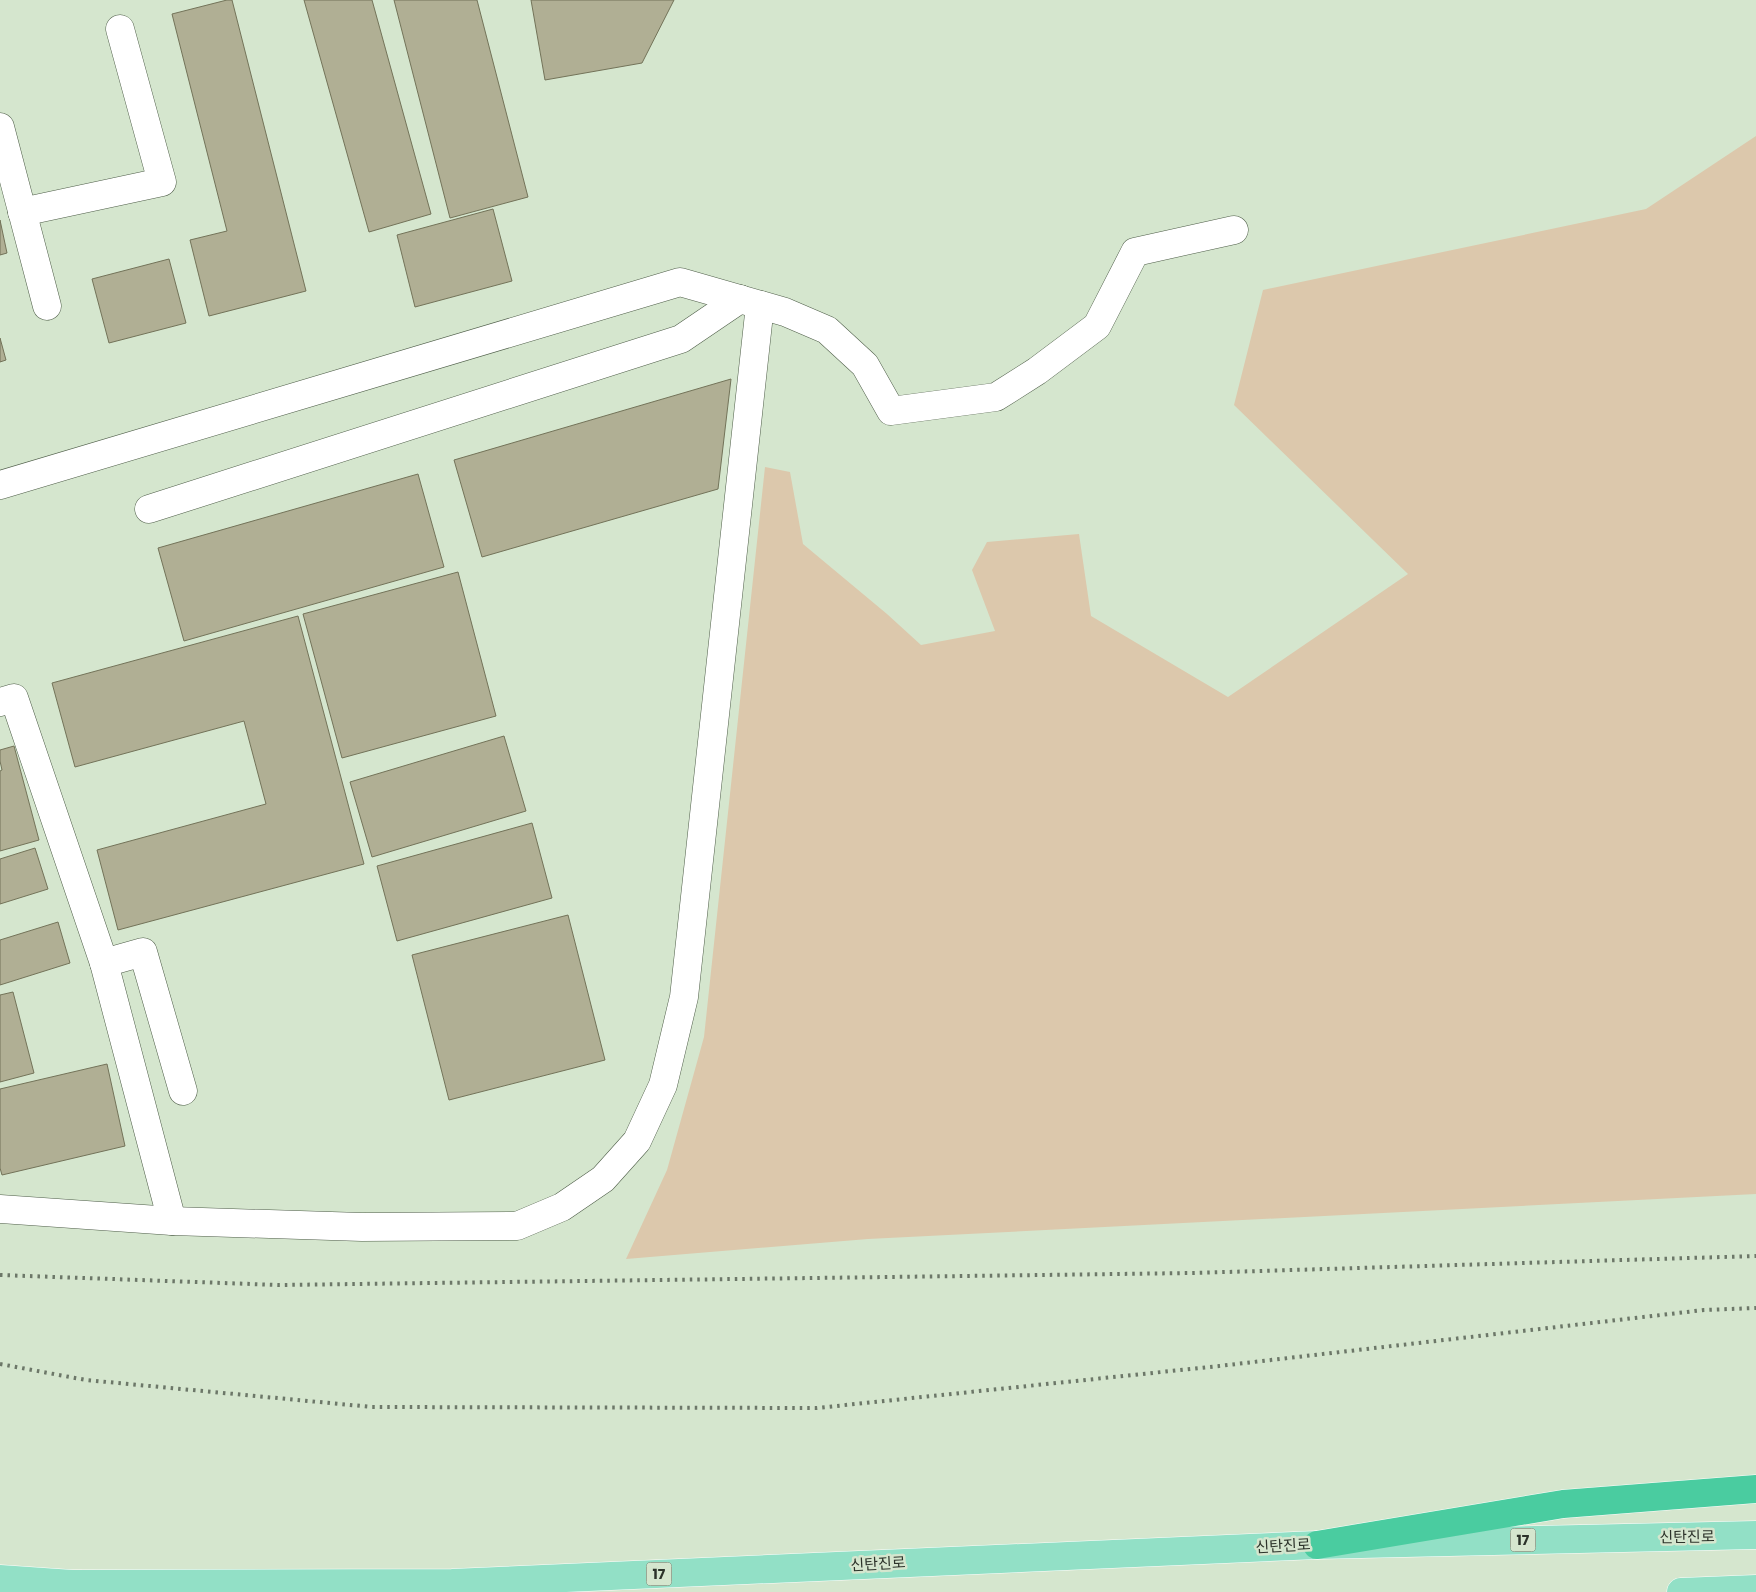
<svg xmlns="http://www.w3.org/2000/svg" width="1756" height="1592" font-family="Poppins,'Noto Sans KR',sans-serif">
	<rect width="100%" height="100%" fill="#d5e6ce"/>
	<path fill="#dcc8ac" d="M1756,136V1194L868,1239L626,1259L667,1170L704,1037L765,467L790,472L803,544L887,614L921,645L995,631L972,570L987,542L1079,534L1091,616L1228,697L1408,574L1234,405L1263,290L1646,209Z"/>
	<g fill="#b0af94" stroke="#737359">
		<path d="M227,0H232L306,291L209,316L190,240L227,231L172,14Z"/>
		<path d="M304,0H372L431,214L369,232Z"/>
		<path d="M394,0H477L528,197L450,218Z"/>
		<path d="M531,0H674L642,63L545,80Z"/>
		<path d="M493,209L512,281L415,307L397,235Z"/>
		<path d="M0,220L7,253L0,255Z"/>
		<path d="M169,259L186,323L109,343L92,279Z"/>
		<path d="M0,338L6,360L0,362Z"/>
		<path d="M731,379L718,489L482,557L454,460Z"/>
		<path d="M418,474L444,567L184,641L158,548Z"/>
		<path d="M458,572L496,716L342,758L303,614Z"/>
		<path d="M298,616L364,864L118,930L97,850L266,804L244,721L75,767L52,683Z"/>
		<path d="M504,736L526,811L372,857L350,782Z"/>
		<path d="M14,746L39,840L0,851V771L2,770L0,761V750Z"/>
		<path d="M532,823L552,898L397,941L377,866Z"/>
		<path d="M35,848L48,889L0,904V859Z"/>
		<path d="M568,915L605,1060L449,1100L412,955Z"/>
		<path d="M58,922L70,963L0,985V940Z"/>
		<path d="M13,992L34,1073L0,1082V995Z"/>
		<path d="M107,1064L125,1146L2,1175L0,1168V1089Z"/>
	</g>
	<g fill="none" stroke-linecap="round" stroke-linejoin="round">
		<g stroke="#4f5e49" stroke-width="29">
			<g id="minor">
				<path d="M0,127L47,306"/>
				<path d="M22,212L162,182L120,29"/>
				<path d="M0,485L680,282L785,312L827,330L865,365L891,411L996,397L1037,371L1097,326L1135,252L1234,230"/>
				<path d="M149,509L681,339L740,299"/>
				<path d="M0,702L14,698L104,963L143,952L183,1091"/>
				<path d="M104,963L172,1221"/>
				<path d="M0,1209L172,1221L362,1227L517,1226L562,1207L603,1179L637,1141L663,1085L684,997L760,305"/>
			</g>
		</g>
		<g stroke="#fff" stroke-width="29">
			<g id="major">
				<path d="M0,1579L72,1584L452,1583L1317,1545L1756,1535"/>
				<path d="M1681,1592L1756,1589"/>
			</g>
		</g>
		<g stroke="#fff" stroke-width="29">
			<path id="highway" d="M1317,1545L1563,1504L1756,1489"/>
		</g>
		<use href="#minor" stroke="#fff" stroke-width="28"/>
		<use href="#major" stroke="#92e0c6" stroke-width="28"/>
		<use href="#highway" stroke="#4acca0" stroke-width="28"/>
		<g stroke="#6c7768" stroke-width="4" stroke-dasharray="2.5 5" stroke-linecap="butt">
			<path d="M0,1275L279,1285L1193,1273L1756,1256"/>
			<path d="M0,1364L86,1380L372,1407L817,1408L1219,1366L1704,1310L1756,1308"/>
		</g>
	</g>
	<g text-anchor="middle" stroke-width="5" stroke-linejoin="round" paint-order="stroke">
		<g fill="#d5e6ce" stroke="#5f695b" stroke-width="1">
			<rect x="1510.5" y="1528.5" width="25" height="23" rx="4"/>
			<rect x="646.5" y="1562.5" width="25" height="23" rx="4"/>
		</g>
		<g font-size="14" font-weight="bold" fill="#2c332a">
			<text x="1523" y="1545">17</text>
			<text x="659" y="1579">17</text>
		</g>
		<g font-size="15" fill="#2c332a" stroke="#d5e6ce">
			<text transform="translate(1687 1537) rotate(-1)" y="5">신탄진로</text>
			<text transform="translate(1283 1546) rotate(-3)" y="5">신탄진로</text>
			<text transform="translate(878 1564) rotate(-3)" y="5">신탄진로</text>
		</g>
	</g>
</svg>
